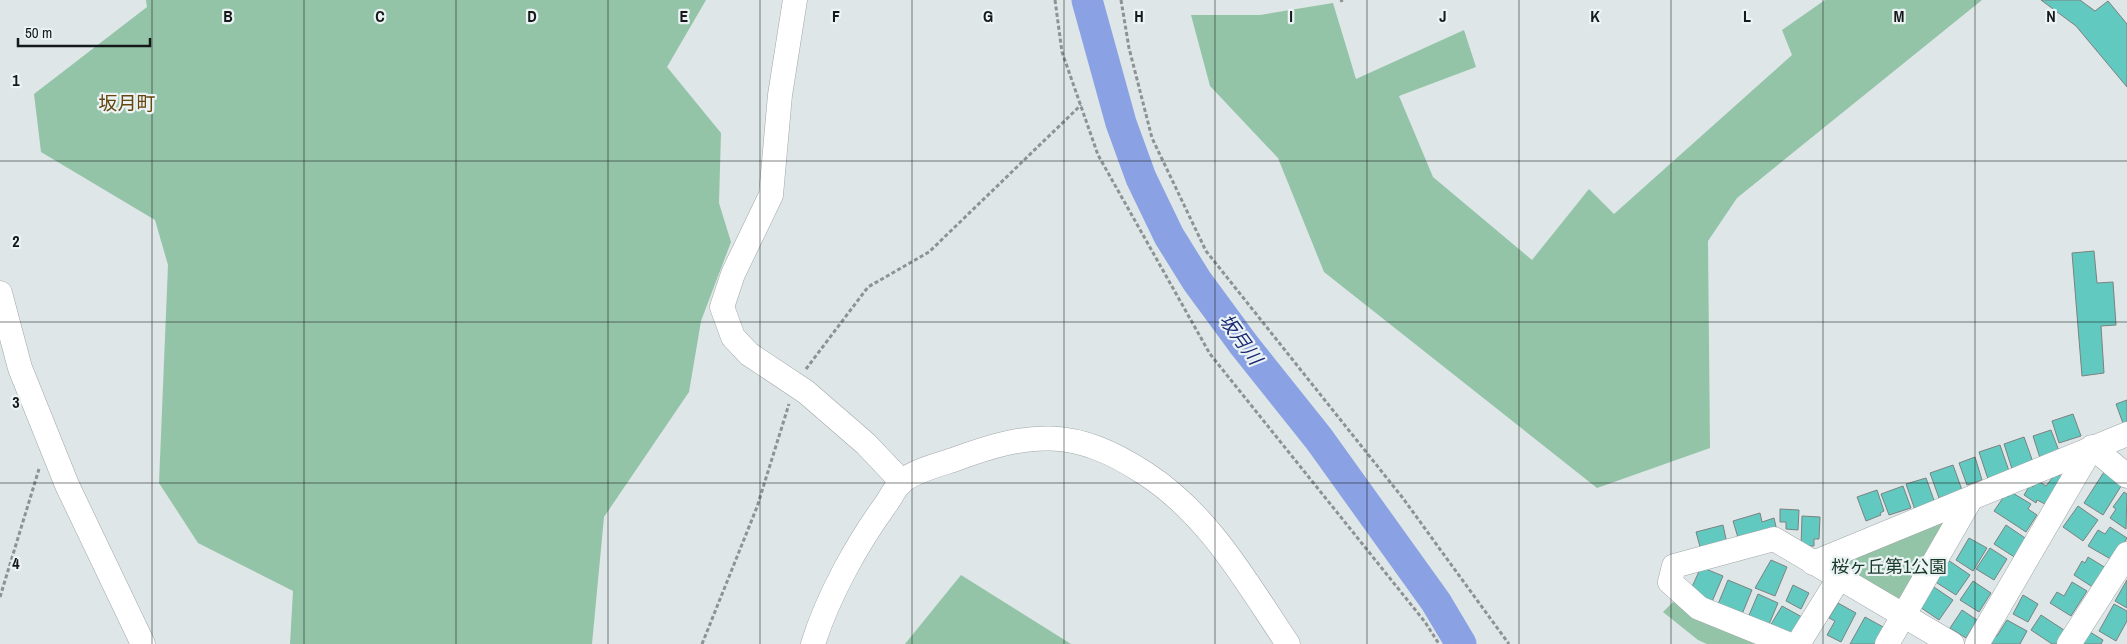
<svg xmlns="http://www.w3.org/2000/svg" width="2127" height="644" font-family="'Archivo Narrow','Noto Sans JP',sans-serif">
	<rect width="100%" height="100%" fill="#dee6e7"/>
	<g fill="#94c4a8">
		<path d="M146,0H706L667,67L721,133L719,203L731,242L701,321L689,392L604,517L592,644H290L293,591L198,543L159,483L168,265L155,220L41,152L34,94L147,7Z"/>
		<path d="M1825,0H1982L1737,198L1708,241L1710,448L1597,488L1324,272L1278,158L1210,86L1191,15H1260L1333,3L1356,79L1464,30L1476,67L1399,96L1433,177L1532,260L1589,189L1614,214L1792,55L1782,30Z"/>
		<path d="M1952,518L1903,598L1891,600L1828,563Z"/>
		<path d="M961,575L1071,644H905Z"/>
		<path d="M1679,596L1773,644H1707L1698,640L1663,612Z"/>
	</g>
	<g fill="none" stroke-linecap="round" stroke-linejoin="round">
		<path stroke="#8aa2e3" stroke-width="31" d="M1087,0L1121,123L1141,178L1169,236L1197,281L1244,345L1319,439L1436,602L1461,644"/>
	</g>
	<g fill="#61c9bf" stroke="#7c8281">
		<path d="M2041,0H2080L2095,11L2108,1L2127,24V87L2076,26Z"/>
		<path d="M2094,251L2097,283L2113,282L2116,325L2101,326L2104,373L2082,376L2072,253Z"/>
		<path d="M2127,400V425L2124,426L2116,404Z"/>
		<path d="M2073,414L2081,436L2059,443L2052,421Z"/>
		<path d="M2051,430L2059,451L2040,458L2033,436Z"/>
		<path d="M2024,437L2034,465L2013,472L2004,444Z"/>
		<path d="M2000,445L2009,471L1988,479L1979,452Z"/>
		<path d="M1975,457L1982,480L1967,485L1959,463Z"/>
		<path d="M1953,465L1962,490L1939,498L1930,473Z"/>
		<path d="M2104,472L2123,483L2103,515L2084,503Z"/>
		<path d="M2056,473L2068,481L2045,504L2037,500L2036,503L2024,495L2030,485L2033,487L2037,480L2046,486Z"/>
		<path d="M1926,478L1935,503L1915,510L1906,484Z"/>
		<path d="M1903,486L1911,508L1889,515L1881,494Z"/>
		<path d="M1877,490L1884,511L1880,513L1881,515L1866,521L1857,497Z"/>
		<path d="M2011,492L2031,504L2028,509L2037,515L2026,532L1994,511L2005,495L2008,497Z"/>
		<path d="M2124,492L2127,494L2126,529L2110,518L2116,509L2113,507Z"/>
		<path d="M2078,506L2098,520L2083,541L2063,527Z"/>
		<path d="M1780,509L1799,510L1798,530L1786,529V522H1780Z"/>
		<path d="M1760,513L1762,522L1774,518L1777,531L1739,541L1733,521Z"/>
		<path d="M1802,516L1820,517L1819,539H1814V546H1801Z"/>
		<path d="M1723,525L1728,548L1702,554L1696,532Z"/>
		<path d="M2006,525L2028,540L2016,558L1994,544Z"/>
		<path d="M2110,527L2127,538L2114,561L2088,546L2098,530L2105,534Z"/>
		<path d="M1969,538L1987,548L1973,571L1956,560Z"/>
		<path d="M1990,548L2007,559L1994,580L1976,569Z"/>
		<path d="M2088,557L2106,568L2094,588L2074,575L2082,561L2085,563Z"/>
		<path d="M1771,560L1787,567L1775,596L1755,588Z"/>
		<path d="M1948,560L1970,575L1956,595L1934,581Z"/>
		<path d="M1701,567L1723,576L1711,604L1691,589Z"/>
		<path d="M1728,580L1752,590L1740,619L1716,609Z"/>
		<path d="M2127,580V608L2115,601Z"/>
		<path d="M1973,581L1991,593L1979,612L1960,600Z"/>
		<path d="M2072,582L2087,591L2071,616L2050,603L2057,592L2064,596Z"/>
		<path d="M1793,585L1809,593L1801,609L1786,601Z"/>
		<path d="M1931,585L1953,600L1939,620L1917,605Z"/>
		<path d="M1758,594L1778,603L1767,629L1747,620Z"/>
		<path d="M2023,595L2038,604L2028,622L2013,614Z"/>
		<path d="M1838,603L1856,613L1841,642L1827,635L1835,621L1829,618Z"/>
		<path d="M2114,604L2127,611V621L2116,641L2099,631Z"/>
		<path d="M1782,606L1802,617L1791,637L1770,626Z"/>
		<path d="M1962,610L1977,620L1966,638L1950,628Z"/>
		<path d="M2041,615L2067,632L2059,644H2052L2031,630Z"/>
		<path d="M1865,617L1885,628L1877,644H1850Z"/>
		<path d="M2007,620L2027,631L2020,644H1989L1994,634L1997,636Z"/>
		<path d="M2090,632L2103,640L2101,644H2074Z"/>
	</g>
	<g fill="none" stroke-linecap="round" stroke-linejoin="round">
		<g stroke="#a0a7a9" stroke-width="25">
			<g id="minor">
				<path d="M795,0L780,95L771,195L733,274L722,307L733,337L749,354L806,392L866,444L902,482"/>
				<path d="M0,293L20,368L67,485L143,644"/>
				<path d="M1813,563L2127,434"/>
				<path d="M813,644C828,596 857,544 886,504C891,497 895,488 901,482C914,471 937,465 953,460C1030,431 1075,427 1146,474C1209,515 1247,583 1288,644"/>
				<path d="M1788,644L1699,608L1670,582L1674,566L1774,539L1952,644"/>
				<path d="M1798,644L1839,578"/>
				<path d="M1887,644L1970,500"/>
				<path d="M1977,644L2092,447L2127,476"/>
				<path d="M2069,644L2127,554"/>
			</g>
		</g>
		<g stroke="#8d9394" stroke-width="3" stroke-dasharray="4 2.5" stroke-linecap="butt">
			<path d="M1055,0L1062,52L1098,155L1210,354L1425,622L1439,644"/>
			<path d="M1121,0L1129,48L1152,138L1206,251L1402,497L1509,644"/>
			<path d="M1340,1L1343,0"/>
			<path d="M806,369L868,287L929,252L1081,105"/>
			<path d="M0,597L39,469"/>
			<path d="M702,644L757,507L789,404"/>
		</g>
		<use href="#minor" stroke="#fff" stroke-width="24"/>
	</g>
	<path fill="none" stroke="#161919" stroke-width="1" stroke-opacity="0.55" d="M152,0V644M304,0V644M456,0V644M608,0V644M760,0V644M912,0V644M1064,0V644M1215,0V644M1367,0V644M1519,0V644M1671,0V644M1823,0V644M1975,0V644M0,161H2127M0,322H2127M0,483H2127"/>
	<g text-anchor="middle" stroke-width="4.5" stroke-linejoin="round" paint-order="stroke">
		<g font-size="18" fill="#183a28" stroke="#ecf3f4">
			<text x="1889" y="573">桜ヶ丘第1公園</text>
		</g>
		<g font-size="19" fill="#65470f" stroke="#ecf3f4">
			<text x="127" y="110">坂月町</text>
		</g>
		<g font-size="19" font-style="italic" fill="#1a2a74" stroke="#ecf3f4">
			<text transform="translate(1241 339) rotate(54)" y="7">坂月川</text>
		</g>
	</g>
	<g font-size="16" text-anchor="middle" font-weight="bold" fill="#161919" stroke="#ecf3f4" stroke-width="4.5" stroke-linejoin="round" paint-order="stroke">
		<text x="228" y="22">B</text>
		<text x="380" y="22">C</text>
		<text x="532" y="22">D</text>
		<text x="684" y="22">E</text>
		<text x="836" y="22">F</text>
		<text x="988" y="22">G</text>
		<text x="1139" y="22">H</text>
		<text x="1291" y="22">I</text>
		<text x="1443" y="22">J</text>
		<text x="1595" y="22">K</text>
		<text x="1747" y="22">L</text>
		<text x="1899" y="22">M</text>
		<text x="2051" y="22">N</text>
		<text x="16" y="86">1</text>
		<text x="16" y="247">2</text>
		<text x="16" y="408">3</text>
		<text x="16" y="569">4</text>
	</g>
	<path d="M18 38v8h132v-8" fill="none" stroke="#161919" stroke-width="2.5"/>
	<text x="25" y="38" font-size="15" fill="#161919" stroke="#ecf3f4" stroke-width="4" paint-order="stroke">50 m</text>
</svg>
